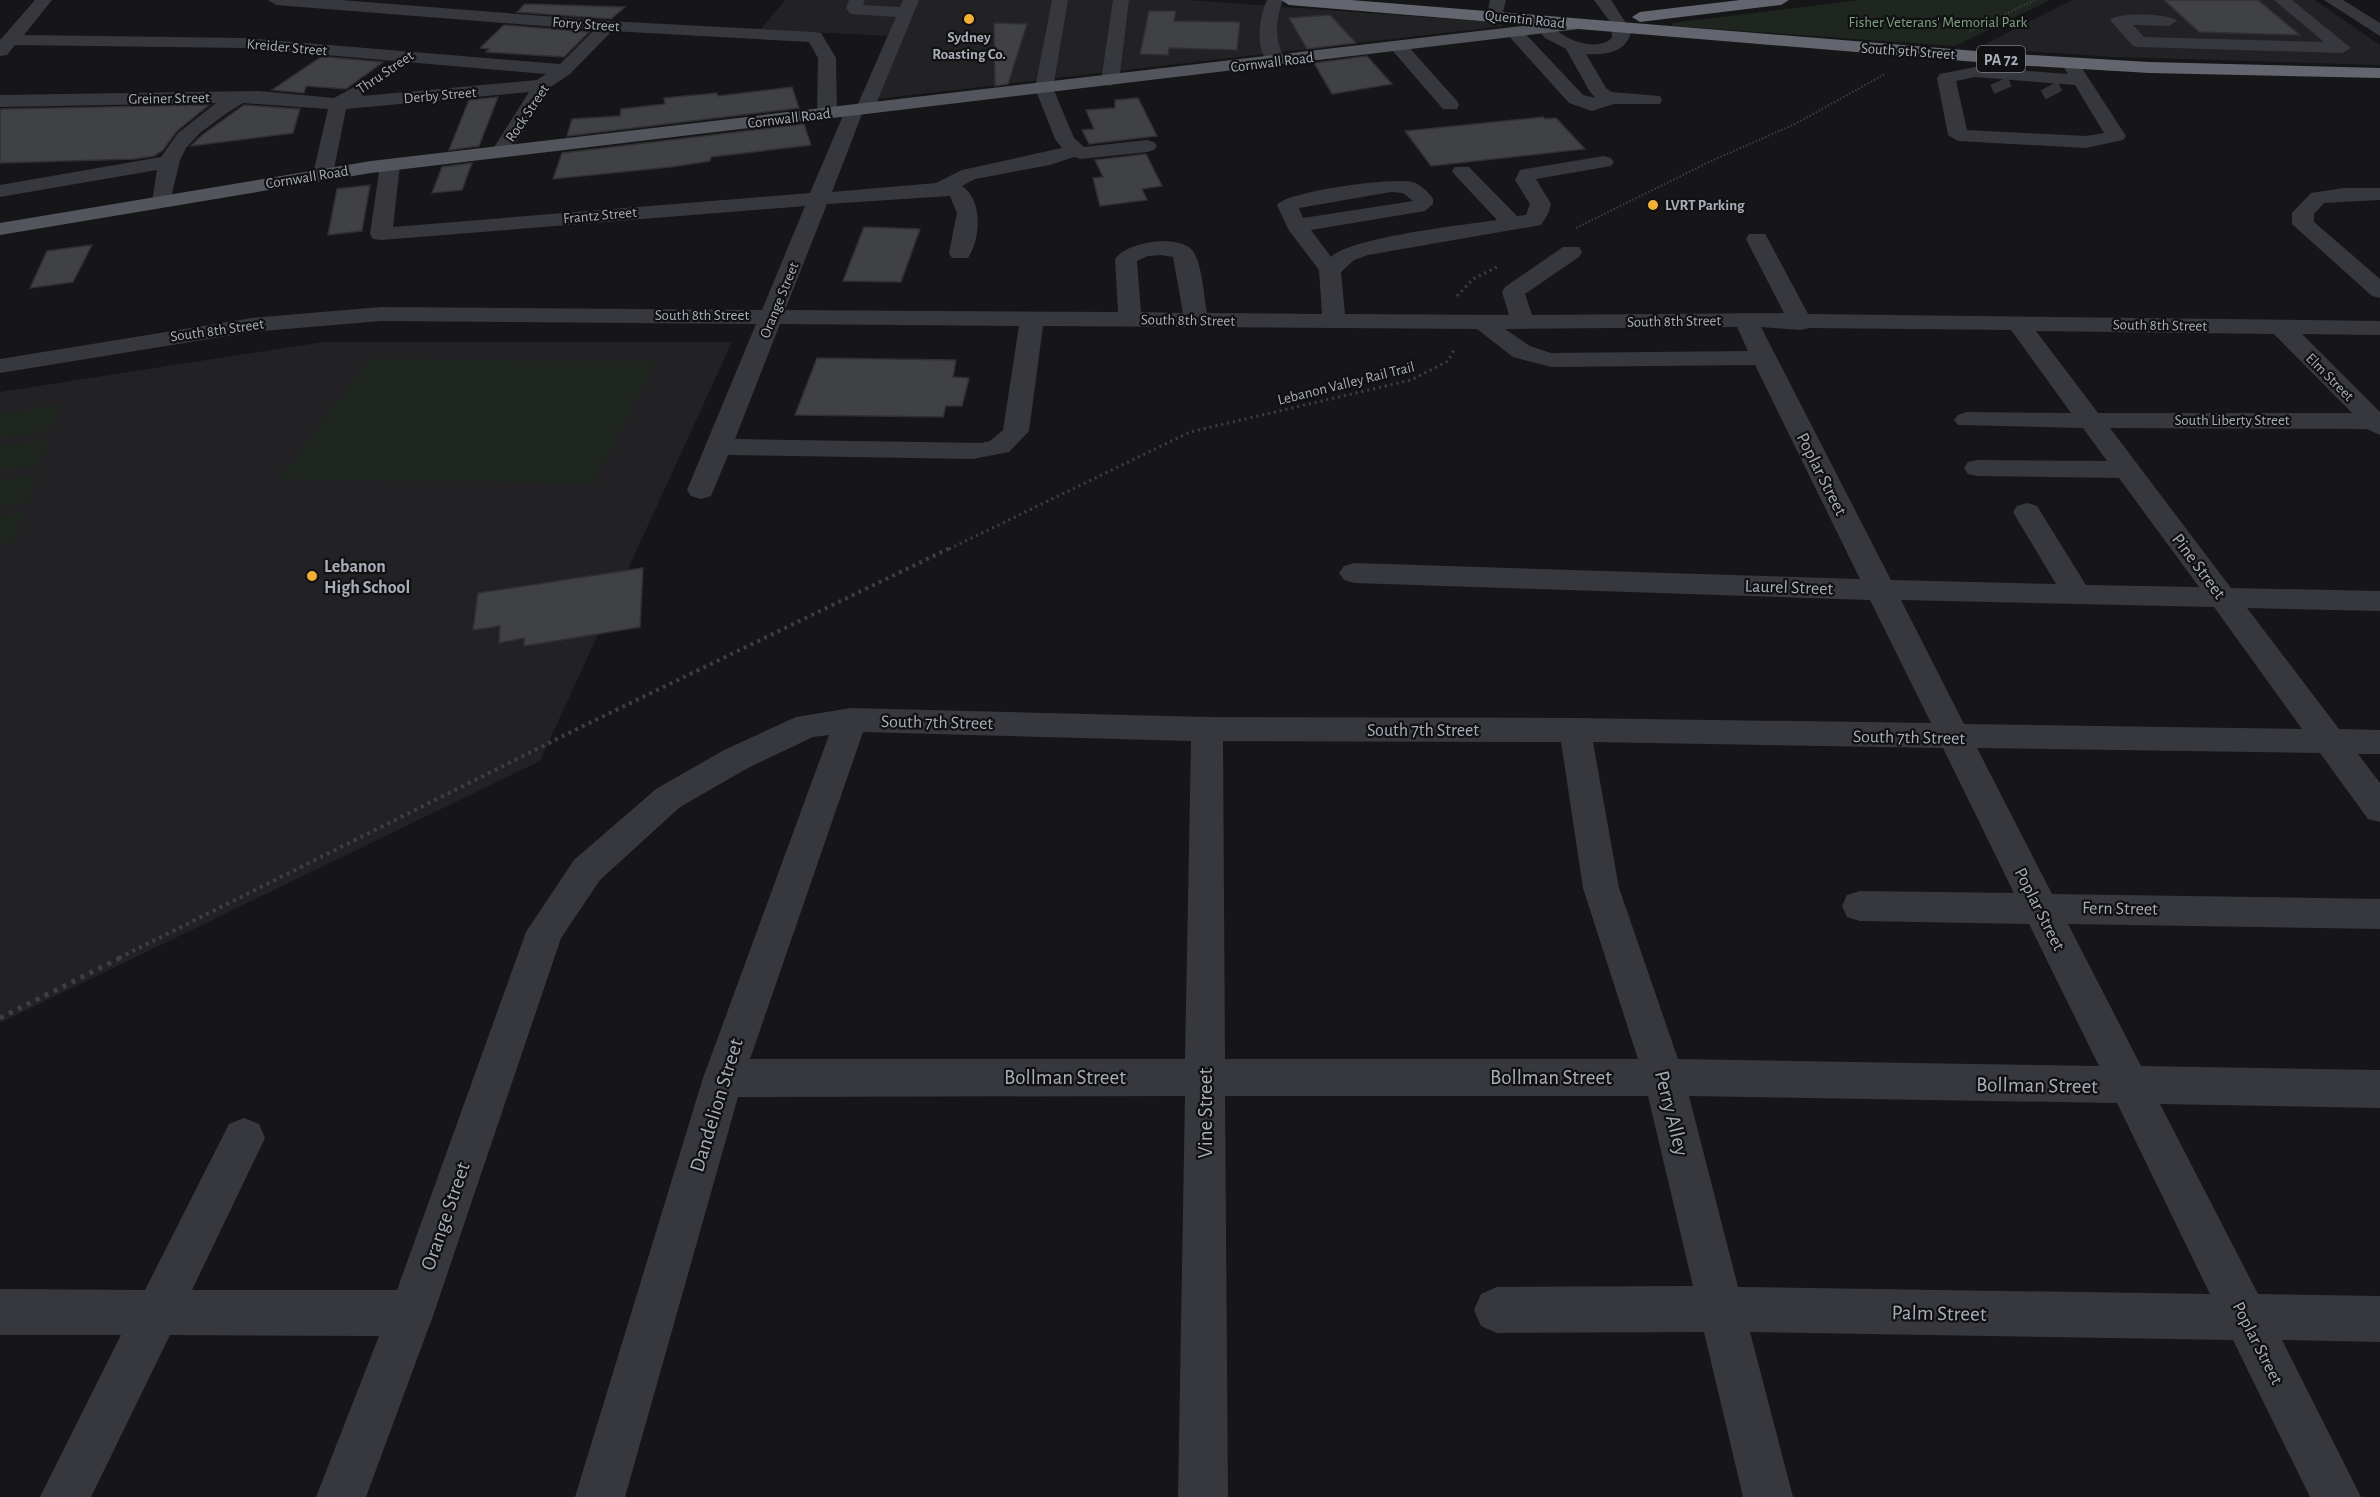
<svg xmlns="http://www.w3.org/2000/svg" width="2380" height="1497" font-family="'Alegreya Sans',sans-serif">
	<rect width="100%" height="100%" fill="#161618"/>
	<g fill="#222225">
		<path d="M785,0H1187L1495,22L1503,26L869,100L895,36L760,30Z"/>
		<path d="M2072,0H2315L2380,45V65L2115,57L1977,48Z"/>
		<path d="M323,342H732L540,761L0,1023V392Z"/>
	</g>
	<g fill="#1e261f">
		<path d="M1859,0H2050L1955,46L1673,26L1672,23Z"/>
		<path d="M369,359L656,362L593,483L280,479Z"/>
		<path d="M61,404L53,429L0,439V415Z"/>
		<path d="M49,438L40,464L0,471V447Z"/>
		<path d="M37,474L27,502L0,507V481Z"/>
		<path d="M24,512L14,541L0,544V516Z"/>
	</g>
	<g fill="#404145" stroke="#303034" stroke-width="1.5">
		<path d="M2164,0H2258L2300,35L2199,32Z"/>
		<path d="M525,4L625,7L611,19L517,12Z"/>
		<path d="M1149,11H1176L1174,21L1240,22L1237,50L1169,48L1168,55L1140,54Z"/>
		<path d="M1330,15L1356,43L1307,49L1289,18Z"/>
		<path d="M994,23L1027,24L1008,84L995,86Z"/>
		<path d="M504,25L589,32L564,57L486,52L489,49L480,48Z"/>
		<path d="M1367,56L1392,84L1332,94L1314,63Z"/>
		<path d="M321,57H327L383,62L346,89L306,86L304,93L272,90Z"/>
		<path d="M792,87L799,108L567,136L572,119L620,116L621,109L665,104L664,98L717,93L718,96Z"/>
		<path d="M498,97L479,146L449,150L469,100Z"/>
		<path d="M1138,98L1157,136L1089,144L1082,130L1094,129L1086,110L1115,108V100Z"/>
		<path d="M209,105L177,131L163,150L154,156L134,159L0,163V109Z"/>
		<path d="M244,105L300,109L293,133L191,146L202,135Z"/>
		<path d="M1543,117L1545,119L1556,118L1585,149L1431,166L1405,131Z"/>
		<path d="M804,124L811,145L711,157L710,161L671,167L553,179L562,153Z"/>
		<path d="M1146,154L1162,186L1142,189L1147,200L1100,206L1093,178L1103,177L1095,160Z"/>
		<path d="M472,163L462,190L432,193L442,167Z"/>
		<path d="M370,185L362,231L328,235L337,189Z"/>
		<path d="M864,227L920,229L901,282L843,281Z"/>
		<path d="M92,245L73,282L30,288L47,251Z"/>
		<path d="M817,358L956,360L953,377L969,378L962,406H946L943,417L795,415Z"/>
		<path d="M643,568L640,627L524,646V638L499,643L500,626L473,630L478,593Z"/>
	</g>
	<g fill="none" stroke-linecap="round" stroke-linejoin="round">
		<g stroke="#333438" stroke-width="19" stroke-dasharray="19 10" stroke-linecap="butt">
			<path d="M1999,81L2003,90"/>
			<path d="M2049,86L2054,95"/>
		</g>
		<g stroke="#3d3f44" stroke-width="2" stroke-dasharray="1.5 2" stroke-linecap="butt">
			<path d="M1970,31L2035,0"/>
			<path d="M1576,228L1709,162L1795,124L1885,74"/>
		</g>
		<g stroke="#3d3f44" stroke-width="3" stroke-dasharray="2 4" stroke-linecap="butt">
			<path d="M1457,296L1473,279L1499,266"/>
			<path d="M949,549L1190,432L1411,380L1448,361L1455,348"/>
		</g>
		<path stroke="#3d3f44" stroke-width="4" stroke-dasharray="3 4.5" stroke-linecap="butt" d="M119,958L579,728L952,547"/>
		<path stroke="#3d3f44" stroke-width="5" stroke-dasharray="4 6" stroke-linecap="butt" d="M0,1018L122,957"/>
		<g fill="#37383d" fill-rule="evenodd">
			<path d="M35,0H52L24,35L244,38L560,64L594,30L276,5L268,0H340L608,21L815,32L821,33L836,58L837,114L827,120L817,114L818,58L809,42L612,31L570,74L549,88L508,156H494L491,152L529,92L346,109L333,174L330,178H316L313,174L328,109L243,103L227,113L200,133L186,148L180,160L169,206H155L152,202L157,170L0,197V185L161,157L178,133L216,103L0,107V95L259,91L334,98L356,86L365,92L362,96L537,80L546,74L244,48L15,45L7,55L0,56V40Z"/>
			<path d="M849,0H865L863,5L900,7L903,0H919L874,109L872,113L862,114L832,192L936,183L962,170L1062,148L1055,139L1035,88L1052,0H1068L1053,88L1074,138L1084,147L1147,140L1154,142L1157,146L1154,150L1147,152L1081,159L1074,157L1050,165L975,179L962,186C983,200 981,238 968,258H952L949,253L957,213L950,196L827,204L785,310L1118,312L1115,259C1127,242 1177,234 1192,250C1202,261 1204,298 1207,313L1322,314L1319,270L1288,229L1277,205C1287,191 1394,177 1412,182C1420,184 1429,192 1433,199V204L1425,211L1311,230L1331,257C1352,237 1463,225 1497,220L1455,175L1452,171L1455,167H1469L1517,216L1526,215L1530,204L1515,180L1520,170L1604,156L1611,158L1614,162L1611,166L1536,179L1551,204L1548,214L1541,225L1368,255L1354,260L1341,272L1345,314L1509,315L1502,292L1505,287L1563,247H1579L1582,252L1579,257L1525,294L1532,315L1784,313L1746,239L1749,234H1765L1768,239L1808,314L2380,321V335L2302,334L2380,412V435L2367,429L2110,428L2231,588L2380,591V611L2247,608L2339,729L2380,730V754H2358L2380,783V822L2368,819L2320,753L1977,748L2052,894L2380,899V929L2068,924L2141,1066L2380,1070V1108L2160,1104L2258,1294L2380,1296V1342L2282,1340L2361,1497H2310L2233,1340L1750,1332L1793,1497H1743L1704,1332L1497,1333L1481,1326L1474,1310L1481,1294L1497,1287L1693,1286L1648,1096H1225L1228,1497H1178L1185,1096L738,1097L625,1497H575L703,1078L829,735L813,737L748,768L680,807L600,880L561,938L434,1313L366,1497H316L379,1336L170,1335L91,1497H40L121,1335H0V1289L145,1290L229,1124L244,1118L259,1124L265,1138L192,1290H397L526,932L574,860L656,789L724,750L796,717L851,708L1207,717L1575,718L1931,723L1870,600L1354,583L1344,580L1339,573L1344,566L1354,563L1860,579L1755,365L1551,367L1513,357L1477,329L1043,326L1029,431L1009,452L973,459L728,455L711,496L701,499L691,496L687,490L756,324L381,321L252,332L0,373V359L252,318L381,307L762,310L805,206L381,240L373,239L370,234L380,165L383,161H397L400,165L393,227L810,193L845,111L847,107L857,106L896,17L850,14L846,8ZM1391,192L1403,193L1413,201L1303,218L1299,208ZM1161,255L1173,257L1183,313L1141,312L1137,261L1148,256ZM780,324L1019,326L1003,430L990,441L981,443L735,439ZM1737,327L1748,351L1551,353L1530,346L1505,329ZM1761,327L1801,330L1809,328L2011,330L2071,413L1967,412L1958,415L1954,420L1958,425L2083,428L2107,461L1977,460L1968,462L1964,468L1968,474L1977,476L2119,478L2199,587L2086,585L2037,506L2027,503L2017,506L2013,512L2056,584L1891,580ZM2036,331L2274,334L2352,413H2098ZM1901,600L2214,607L2302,729L1964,724ZM863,732L1191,741L1185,1059H750ZM1223,741L1561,742L1583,888L1638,1059H1225ZM1593,742L1943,748L2014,893L1860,891L1847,895L1842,906L1847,917L1860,921L2029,924L2099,1066L1678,1059L1619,888ZM1689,1096L2117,1103L2210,1294L1738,1287Z"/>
			<path d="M1113,0H1129L1119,81L1110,86L1101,81Z"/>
			<path d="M1267,0H1283C1275,20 1274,42 1286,61L1277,66C1252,60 1259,17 1267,0Z"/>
			<path d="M1490,0H1506L1501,20H1489L1487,16Z"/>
			<path d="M1594,0H1611L1631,31C1627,53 1605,55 1586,54L1606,88L1612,92L1660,96L1662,100L1660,104H1614L1592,111L1569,103L1506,33L1509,29H1521L1583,95L1596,98L1590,92L1566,49L1545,38L1531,20L1539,15C1548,17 1551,25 1557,31C1571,42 1598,51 1612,38L1611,23Z"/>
			<path d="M2274,0H2292L2351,48L2342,53L2139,47L2133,46L2110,20C2116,12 2171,13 2177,21L2169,26L2133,25L2144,37L2324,42Z"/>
			<path d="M2324,0H2343L2380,23V36Z"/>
			<path d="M1399,42L1405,43L1457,101L1459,105L1457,109H1443L1393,51L1390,47Z"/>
			<path d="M2070,58L2076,59L2126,136L2123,140L2086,148L1958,141L1948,135L1937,78L1940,74L1975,67L2068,74L2061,63ZM1975,77L2075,85L2104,133L2086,136L1967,130L1956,81Z"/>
			<path d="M2344,188H2380V200L2324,203L2314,214V222L2380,279V298L2372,296L2292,224V213L2311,193Z"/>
		</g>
		<path fill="#53555c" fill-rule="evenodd" d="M1581,19L1590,24L1587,28L371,173L0,235V223L371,161Z"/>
		<g fill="#63666e" fill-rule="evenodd">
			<path d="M1281,0H1351L2013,54L2149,62L2380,68V78L2149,73L2013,65L1289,5Z"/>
			<path d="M1740,0H1789L1781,5L1640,22L1632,17L1640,12Z"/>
		</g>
	</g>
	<g fill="#f2b134" stroke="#111113" stroke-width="2">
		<circle cx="969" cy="19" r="6"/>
		<circle cx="1653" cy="205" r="6"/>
		<circle cx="312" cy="576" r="6"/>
	</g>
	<g text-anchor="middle" stroke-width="4.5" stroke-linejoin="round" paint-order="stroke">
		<g font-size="15" fill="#a8adb8" stroke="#111113">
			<text transform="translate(1525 19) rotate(6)" y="5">Quentin Road</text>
			<text transform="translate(586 24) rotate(4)" y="5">Forry Street</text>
			<text transform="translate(287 47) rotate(5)" y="5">Kreider Street</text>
			<text transform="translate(1908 51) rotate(4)" y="5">South 9th Street</text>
			<text transform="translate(1272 62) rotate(-7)" y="5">Cornwall Road</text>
			<text transform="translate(385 72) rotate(-34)" y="5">Thru Street</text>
			<text transform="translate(440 95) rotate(-5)" y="5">Derby Street</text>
			<text transform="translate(169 98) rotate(-1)" y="5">Greiner Street</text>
			<text transform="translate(527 113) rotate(-56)" y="5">Rock Street</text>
			<text transform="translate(789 118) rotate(-7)" y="5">Cornwall Road</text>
			<text transform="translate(307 177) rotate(-9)" y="5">Cornwall Road</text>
			<text transform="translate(600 215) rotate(-5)" y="5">Frantz Street</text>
			<text transform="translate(779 300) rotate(-68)" y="5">Orange Street</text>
			<text x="702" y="320">South 8th Street</text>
			<text transform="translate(1188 320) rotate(1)" y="5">South 8th Street</text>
			<text transform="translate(1674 321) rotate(-1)" y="5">South 8th Street</text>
			<text transform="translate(2160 325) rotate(1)" y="5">South 8th Street</text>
			<text transform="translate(217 330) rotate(-8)" y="5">South 8th Street</text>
			<text transform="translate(2330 377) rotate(45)" y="5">Elm Street</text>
			<text transform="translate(1346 383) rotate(-14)" y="5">Lebanon Valley Rail Trail</text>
			<text x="2232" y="425">South Liberty Street</text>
		</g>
		<g font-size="15" fill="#7fa381" stroke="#111113">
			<text x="1938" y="27">Fisher Veterans' Memorial Park</text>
		</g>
		<g font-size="15" font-weight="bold" fill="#a8adb8" stroke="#111113">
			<text x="969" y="42">Sydney<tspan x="969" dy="17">Roasting Co.</tspan></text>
			<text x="1665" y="210" text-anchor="start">LVRT Parking</text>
		</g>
		<rect fill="#111113" stroke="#7b7e86" stroke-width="1.5" x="1977" y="46" width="48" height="26" rx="4.5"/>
		<g font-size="16" font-weight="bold" fill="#a8adb8">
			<text x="2001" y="65">PA 72</text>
		</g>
		<g font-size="18" fill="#a8adb8" stroke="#111113">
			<text transform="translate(1822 474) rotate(63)" y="6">Poplar Street</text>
			<text transform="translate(2199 566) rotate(53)" y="6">Pine Street</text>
			<text transform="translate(1789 587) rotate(2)" y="6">Laurel Street</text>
			<text transform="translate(937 722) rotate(1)" y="6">South 7th Street</text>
			<text x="1423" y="736">South 7th Street</text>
			<text transform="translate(1909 737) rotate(1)" y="6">South 7th Street</text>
			<text transform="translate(2120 908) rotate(1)" y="6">Fern Street</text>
			<text transform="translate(2040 909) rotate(63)" y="6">Poplar Street</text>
			<text transform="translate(2258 1343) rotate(63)" y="6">Poplar Street</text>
		</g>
		<g font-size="18" font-weight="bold" fill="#a8adb8" stroke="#111113" text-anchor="start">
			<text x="324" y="572">Lebanon<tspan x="324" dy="21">High School</tspan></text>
		</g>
		<g font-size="21" fill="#a8adb8" stroke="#111113">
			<text x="1065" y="1084">Bollman Street</text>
			<text x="1551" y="1084">Bollman Street</text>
			<text transform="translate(2037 1085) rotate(1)" y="7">Bollman Street</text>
			<text transform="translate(716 1105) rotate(-73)" y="7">Dandelion Street</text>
			<text transform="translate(1205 1113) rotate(-90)" y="7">Vine Street</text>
			<text transform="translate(1672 1113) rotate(76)" y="7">Perry Alley</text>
			<text transform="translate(445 1216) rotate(-71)" y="7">Orange Street</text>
			<text transform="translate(1939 1313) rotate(1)" y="7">Palm Street</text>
		</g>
	</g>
</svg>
